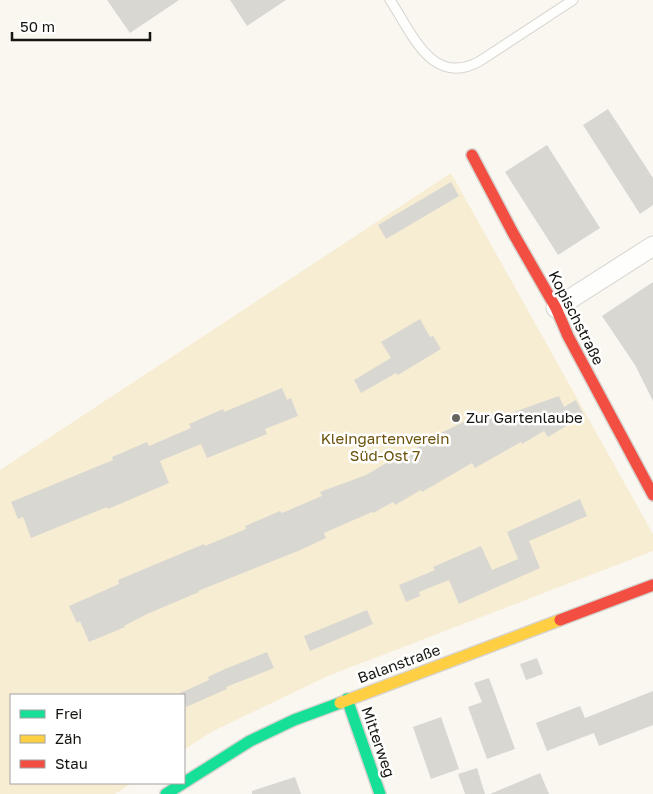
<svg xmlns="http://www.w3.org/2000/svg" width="653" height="794" font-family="'Golos Text',sans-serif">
	<rect width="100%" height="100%" fill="#faf7f0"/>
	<path fill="#f7edd3" d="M451,173L653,534V551L328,676L211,732L184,750V695H11V783H132L115,794H0V470Z"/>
	<g fill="#d9d7d2">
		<path d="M107,0H179L130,33Z"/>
		<path d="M230,0H286L247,26Z"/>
		<path d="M608,109L653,178V205L640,214L583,125Z"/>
		<path d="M547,145L600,228L558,255L505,172Z"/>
		<path d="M451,182L459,196L386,239L378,225Z"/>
		<path d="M653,282V401L635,365L602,316Z"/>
		<path d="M420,319L430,337L433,336L441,349L398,375L396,373L361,393L354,380L391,358L381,342Z"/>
		<path d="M282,388L287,400L291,398L298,416L265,429L267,434L207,458L201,444L160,461L169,483L108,509L107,507L31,538L23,517L18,519L11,502L113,460L112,457L147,442L149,446L191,428L189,424L223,409L224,412Z"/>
		<path d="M559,396L564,407L576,400L584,415L548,437L544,431L522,444L521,442L475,468L472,463L422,492L421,490L395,505L393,502L373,513L372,512L324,533L326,538L298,551L198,591L199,592L147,614L124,626L125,627L89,642L80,621L77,623L69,606L119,584L118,580L204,544L205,546L246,529L245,526L280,511L282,513L322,496L320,492L366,475L388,462L390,464L425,443L424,441L480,414L482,419L494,413L497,418Z"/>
		<path d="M580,499L587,516L529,541L540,568L459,604L449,580L419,592L420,596L406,602L399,585L435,570L433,567L481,546L492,570L518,559L507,532Z"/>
		<path d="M367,610L373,624L310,651L304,636Z"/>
		<path d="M267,652L274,668L226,687L227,689L186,707L184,695H181L180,693L209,680L208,677L225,669Z"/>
		<path d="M537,658L543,674L526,680L520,664Z"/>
		<path d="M489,678L515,749L487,759L468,707L482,702L474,683Z"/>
		<path d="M653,691V725L599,746L594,733L547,751L536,723L580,706L585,718Z"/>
		<path d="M441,717L459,769L431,779L413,727Z"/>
		<path d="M477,768L485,794H465L458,774Z"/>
		<path d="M540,773L549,794H490Z"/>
		<path d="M295,777L301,794H252V791Z"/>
	</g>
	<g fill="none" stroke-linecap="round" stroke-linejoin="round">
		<g stroke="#d6d4cf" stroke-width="11">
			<path id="lane" d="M390,0C412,33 432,88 480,61L573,0"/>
		</g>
		<g stroke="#d6d4cf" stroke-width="21">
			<path id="street" d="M556,308L653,246"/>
		</g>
		<g stroke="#d6d4cf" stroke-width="14">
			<g id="fast">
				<path d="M347,699L380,794"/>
				<path d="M166,794L250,741L294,720L340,703"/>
			</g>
		</g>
		<g stroke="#d6d4cf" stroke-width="14">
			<path id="slow" d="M340,703L560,620"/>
		</g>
		<g stroke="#d6d4cf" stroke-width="14">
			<g id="jam">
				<path d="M472,155L513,233L556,308L568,336L653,495"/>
				<path d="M560,620L653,585"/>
			</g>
		</g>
		<use href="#lane" stroke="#fefefd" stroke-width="9"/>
		<use href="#street" stroke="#fefefd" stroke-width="19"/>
		<use href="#fast" stroke="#16e098" stroke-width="11"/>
		<use href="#slow" stroke="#ffcf43" stroke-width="11"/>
		<use href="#jam" stroke="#f24e42" stroke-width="11"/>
	</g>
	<circle fill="#66645f" stroke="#fff" stroke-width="2" cx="456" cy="418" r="5"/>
	<g text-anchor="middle" stroke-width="5" stroke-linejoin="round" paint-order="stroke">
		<g font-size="15" fill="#171511" stroke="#fff">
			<text transform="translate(576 318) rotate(63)" y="5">Kopischstraße</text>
			<text transform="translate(399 664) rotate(-20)" y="5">Balanstraße</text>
			<text transform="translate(378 742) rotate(71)" y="5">Mitterweg</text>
		</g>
		<g font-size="15" fill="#171511" stroke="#fff" text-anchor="start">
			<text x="466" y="423">Zur Gartenlaube</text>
		</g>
		<g font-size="15" fill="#6b530b" stroke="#fff">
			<text x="385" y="444">Kleingartenverein<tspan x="385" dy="17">Süd-Ost 7</tspan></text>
		</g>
	</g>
	<rect x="10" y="694" width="175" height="90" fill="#ffffff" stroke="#a2a1a0"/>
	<rect x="20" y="710" width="25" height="8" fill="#16e098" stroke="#a2a1a0"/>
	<text x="55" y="719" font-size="15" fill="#171511">Frei</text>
	<rect x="20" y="735" width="25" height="8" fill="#ffcf43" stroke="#a2a1a0"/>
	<text x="55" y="744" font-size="15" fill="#171511">Zäh</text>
	<rect x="20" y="760" width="25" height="8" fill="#f24e42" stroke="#a2a1a0"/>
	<text x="55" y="769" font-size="15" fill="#171511">Stau</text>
	<path d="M12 32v8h138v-8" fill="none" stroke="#171511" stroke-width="2.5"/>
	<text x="20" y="32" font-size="15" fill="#171511" stroke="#ffffff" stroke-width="4" paint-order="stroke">50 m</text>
</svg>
